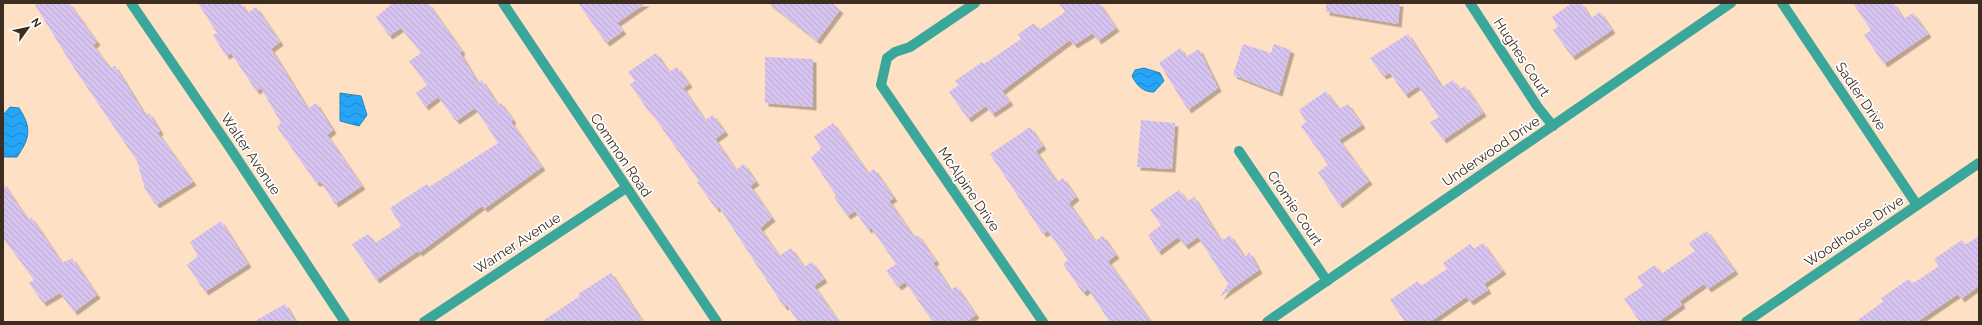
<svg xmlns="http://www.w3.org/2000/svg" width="1982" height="325" font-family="Raleway,sans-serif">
	<defs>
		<pattern id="water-waves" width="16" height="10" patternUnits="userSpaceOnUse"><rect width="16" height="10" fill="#24a5f8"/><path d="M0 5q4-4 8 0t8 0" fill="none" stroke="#2087c8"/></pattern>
		<pattern id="building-back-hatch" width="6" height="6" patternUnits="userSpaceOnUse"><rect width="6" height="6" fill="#d6c3f0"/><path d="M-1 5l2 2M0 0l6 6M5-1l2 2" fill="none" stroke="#b9a8ce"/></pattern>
		<filter id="shadow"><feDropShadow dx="3.5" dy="3.5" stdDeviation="0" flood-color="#0004"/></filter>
	</defs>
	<rect width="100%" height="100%" fill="#fee0c5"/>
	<g fill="url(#water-waves)" stroke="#2b81b7">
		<path d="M1144,68L1160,73L1164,81L1154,92C1143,92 1137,86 1132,76L1135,70Z"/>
		<path d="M340,93L361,96L367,115L359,126L340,121Z"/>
		<path d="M10,107L19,108C32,128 30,138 17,157H3V115Z"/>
	</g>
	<g fill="url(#building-back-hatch)" filter="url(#shadow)">
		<path d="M34,3H69L97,42L93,45L110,68L115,66L145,115L149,113L160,131L158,133L193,182L156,205L145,189L137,161L72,65Z"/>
		<path d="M198,3H241L247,13L256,7L280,42L271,49L308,109L316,103L333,130L327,135L362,186L335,204L321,182L316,183L277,127L281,123L261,88L256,91L231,53L226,56L213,35L217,33Z"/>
		<path d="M393,3H428L462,51L460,53L478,83L482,80L498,105L501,103L513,120L511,122L542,167L484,209L482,206L419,253L418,251L376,280L352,244L368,234L375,243L401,226L390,208L427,184L429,187L498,143L475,108L456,121L438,97L425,107L416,93L427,85L409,61L421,53L401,28L389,36L376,17Z"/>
		<path d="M578,3H646L617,23L623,31L606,43Z"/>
		<path d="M768,3H832L840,10L817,41Z"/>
		<path d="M1059,3H1099L1116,28L1098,41L1093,33L1074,45L1070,40L1002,91L1010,102L992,114L986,106L968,119L949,92L959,85L955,81L982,62L984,64L1021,39L1018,34L1034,23L1039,30L1065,12Z"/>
		<path d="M1326,3H1400L1398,24L1326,12Z"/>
		<path d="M1572,3H1581L1591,18L1600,12L1612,30L1572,57L1553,30L1558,27L1552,17Z"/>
		<path d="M1853,3H1893L1904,19L1913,13L1928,34L1884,64L1864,35L1871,30Z"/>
		<path d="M1408,34L1442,87L1453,80L1459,89L1465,86L1483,113L1443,140L1430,122L1439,117L1418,86L1405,95L1390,73L1383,76L1370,58Z"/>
		<path d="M1243,44L1271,53L1274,44L1291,50L1279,93L1233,75Z"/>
		<path d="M1180,48L1186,57L1199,49L1218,88L1188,110L1159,63Z"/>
		<path d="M656,53L669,72L677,67L689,84L683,88L705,120L713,115L725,132L715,139L736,170L744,164L756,182L750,186L772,218L760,228L779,256L791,248L804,267L812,262L824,279L814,286L839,322H798L787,305L784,307L719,207L716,209L697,182L699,181L650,111L649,112L630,84L635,81L628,72Z"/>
		<path d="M765,57L813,59V107L765,103Z"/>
		<path d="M1326,91L1339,109L1348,104L1362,125L1339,140L1369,181L1339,205L1318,172L1328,165L1301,126L1306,122L1299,110Z"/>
		<path d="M1141,120L1175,123L1172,169L1137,167Z"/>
		<path d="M833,123L868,173L874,169L894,198L889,201L914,237L918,235L936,261L933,263L951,290L956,286L976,315L966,322H933L905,282L898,287L886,271L896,264L871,228L868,230L855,211L847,216L834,197L836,195L811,158L821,148L814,136Z"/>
		<path d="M1030,127L1043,146L1036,151L1057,182L1063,178L1076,197L1069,203L1095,241L1103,236L1116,255L1108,261L1151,322H1110L1088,289L1083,293L1063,264L1068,260L1048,231L1043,234L990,154Z"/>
		<path d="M3,183L28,220L31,217L62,263L72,258L97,295L74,312L60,293L43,303L29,283L34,280L3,238Z"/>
		<path d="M1179,190L1187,201L1194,197L1221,241L1230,235L1245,258L1249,252L1259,270L1220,297L1228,284L1198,237L1185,246L1178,237L1158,252L1148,235L1161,225L1150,210Z"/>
		<path d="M221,221L248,264L205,292L187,265L198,256L190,242Z"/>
		<path d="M1707,231L1735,271L1708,289L1704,284L1680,301L1682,305L1658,322H1640L1624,299L1643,286L1637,277L1655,265L1661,274L1695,251L1689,243Z"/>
		<path d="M1979,236V286L1961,299L1958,294L1917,322H1855L1884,301L1881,298L1909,279L1912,284L1939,266L1934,259L1962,240L1965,245Z"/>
		<path d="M1483,243L1503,271L1484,284L1488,290L1470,302L1466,297L1430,322H1405L1390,300L1418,281L1421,286L1447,269L1443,263L1470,244L1474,249Z"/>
		<path d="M611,273L643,322H541L580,296L578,294Z"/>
		<path d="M285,304L296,322H253Z"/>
	</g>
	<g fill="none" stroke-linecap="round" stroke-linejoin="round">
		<g stroke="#3aa79a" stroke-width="10">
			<path d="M131,3L226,142L345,322"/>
			<path d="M503,3L717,322"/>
			<path d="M975,3L910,47L895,52L887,58L881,85L1043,322"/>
			<path d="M1470,3L1537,106L1553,126"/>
			<path d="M1782,3L1917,205"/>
			<path d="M1239,151L1327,281"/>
			<path d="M424,322L626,188"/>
			<path d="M1267,322L1731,3"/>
			<path d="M1746,322L1979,163"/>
		</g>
	</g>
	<g text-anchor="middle" stroke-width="3.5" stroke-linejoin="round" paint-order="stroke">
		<g font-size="14" fill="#3c2d20" stroke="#fff">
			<text transform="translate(1522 57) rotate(57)" y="5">Hughes Court</text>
			<text transform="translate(1861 96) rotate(56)" y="5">Sadler Drive</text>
			<text transform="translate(1491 151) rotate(-34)" y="5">Underwood Drive</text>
			<text transform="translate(251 154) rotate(56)" y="5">Walter Avenue</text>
			<text transform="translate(621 155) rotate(56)" y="5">Common Road</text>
			<text transform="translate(969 189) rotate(56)" y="5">McAlpine Drive</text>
			<text transform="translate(1295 208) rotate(56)" y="5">Cromie Court</text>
			<text transform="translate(1854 231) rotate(-34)" y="5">Woodhouse Drive</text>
			<text transform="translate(517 243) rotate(-33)" y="5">Warner Avenue</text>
		</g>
	</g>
	<rect width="1982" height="325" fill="none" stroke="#3c2d20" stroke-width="8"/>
	<g transform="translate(28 28) rotate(57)" stroke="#ffffff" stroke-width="3" paint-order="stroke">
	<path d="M0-3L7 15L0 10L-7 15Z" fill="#3c2d20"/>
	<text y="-6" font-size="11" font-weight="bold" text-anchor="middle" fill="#3c2d20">N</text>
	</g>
</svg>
